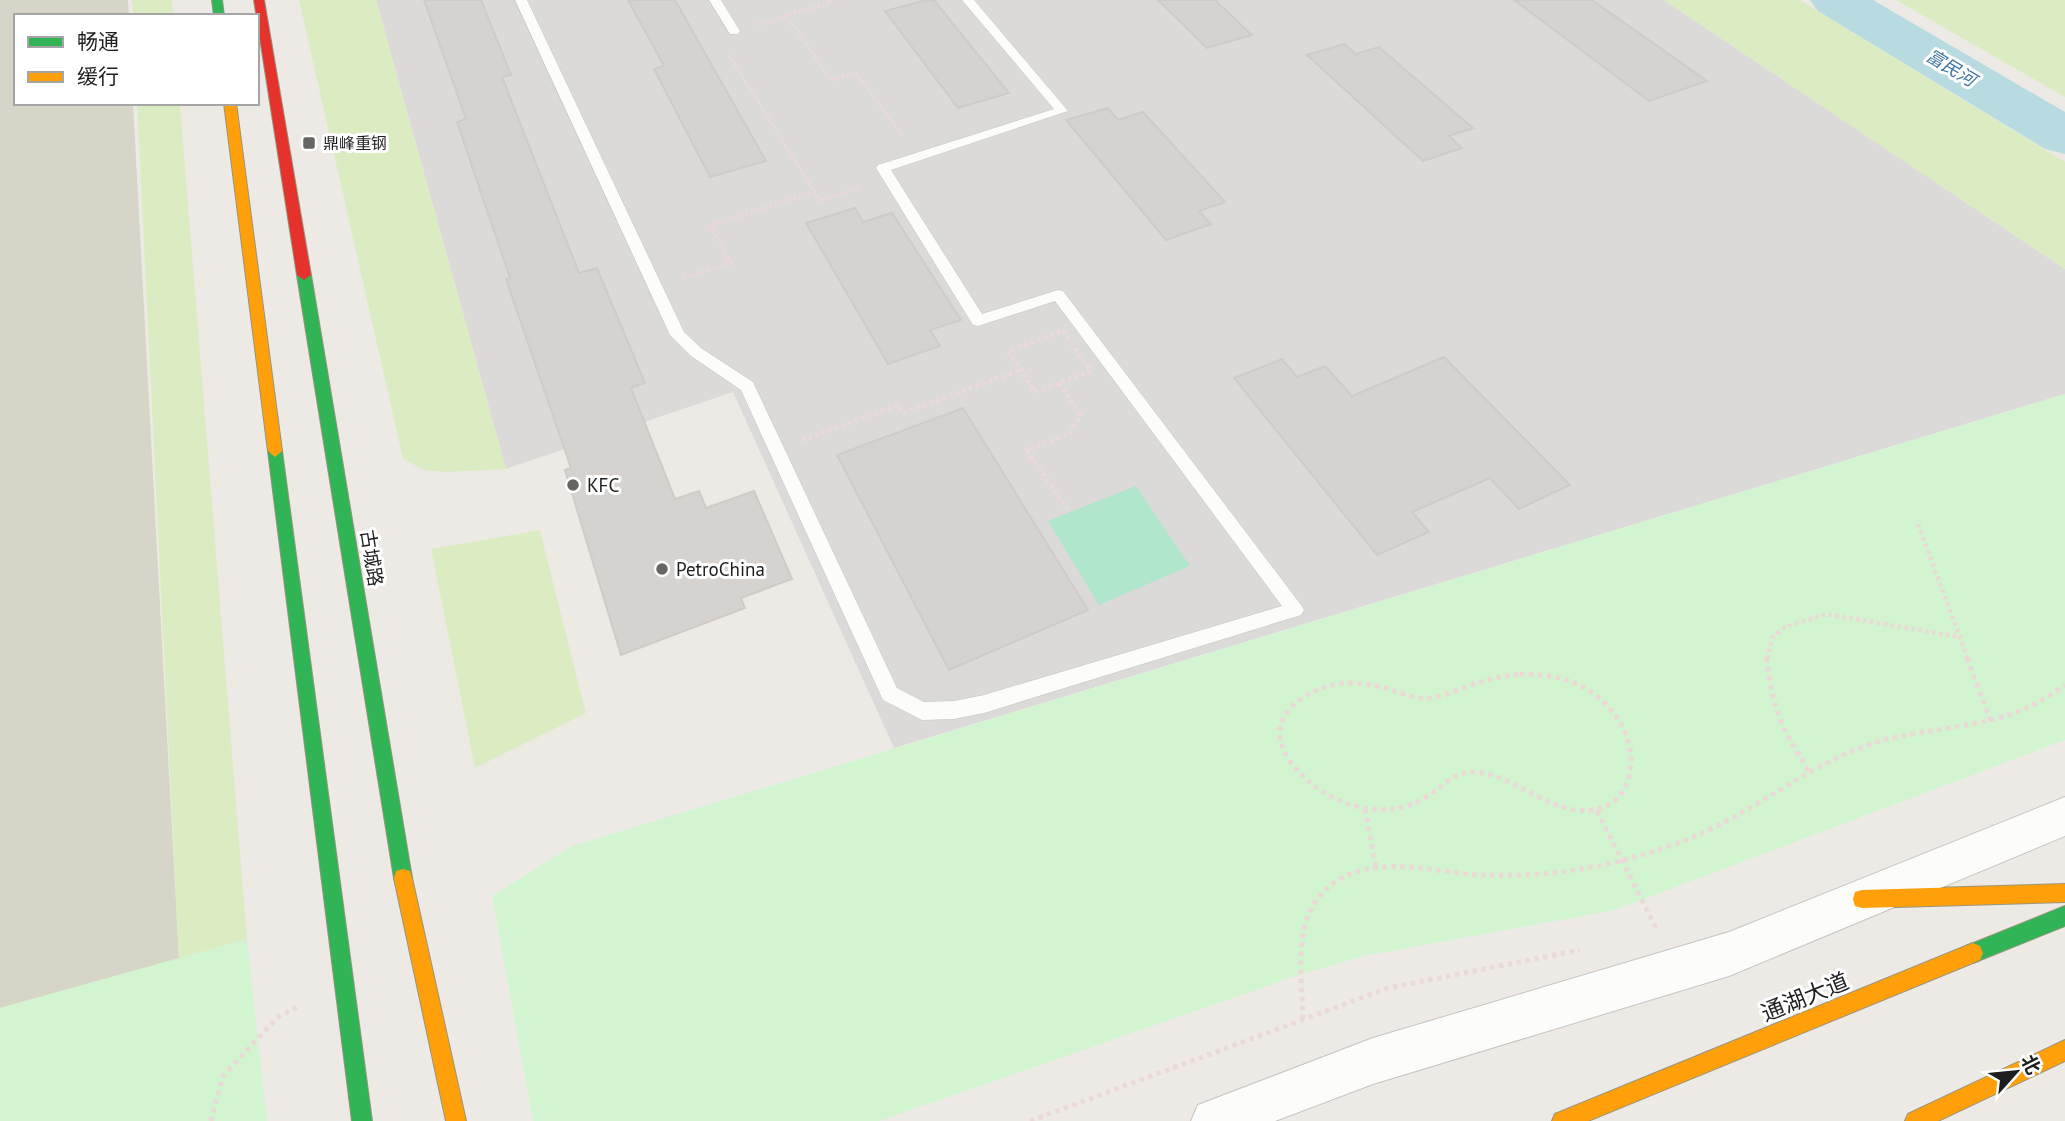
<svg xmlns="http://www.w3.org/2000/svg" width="2065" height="1121" font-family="'PT Sans','Noto Sans SC',sans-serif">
	<rect width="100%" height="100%" fill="#edeae6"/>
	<path fill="#dcdad8" d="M376,0H1664L2065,269V394L894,748L733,392L506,469Z"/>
	<path fill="#d7d5c7" d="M0,0H128L129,16H16V103H133L179,959L0,1008Z"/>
	<g fill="#dbecc3">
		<path d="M132,0H172L173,16H133Z"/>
		<path d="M299,0H376L506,469L447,472L424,470L403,459Z"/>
		<path d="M1664,0H1800L2065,162V269Z"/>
		<path d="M1896,0H2065V97Z"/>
		<path d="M137,103H180L247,939L179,959Z"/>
		<path d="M540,530L586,713L475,768L431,549Z"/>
	</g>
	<g fill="#d3f4d1">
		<path d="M2065,394V740L1615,910L1364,956L1299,975L879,1121H533L492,896L572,846Z"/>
		<path d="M247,939L267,1121H0V1008Z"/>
	</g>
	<path fill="#afe6cc" d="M1136,486L1190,566L1099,605L1048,521Z"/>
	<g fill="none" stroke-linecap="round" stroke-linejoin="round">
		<path fill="#b8dbe2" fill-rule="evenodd" d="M1810,0H1873L2065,112V154L2045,149L1818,11Z"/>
	</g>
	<g fill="#d5d2cf" stroke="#d0cbc7" stroke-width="2">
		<path d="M424,0H481L511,75L502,77L579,273L597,268L645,383L631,388L675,499L699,491L706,508L754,491L792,579L741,598L745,608L621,655L565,470L571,468L506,279L510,278L457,122L466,119Z"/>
		<path d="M628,0H675L766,161L710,177L654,69L664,66Z"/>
		<path d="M926,0H934L1009,93L958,108L885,11Z"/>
		<path d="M1158,0H1215L1252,35L1207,48Z"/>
		<path d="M1514,0H1592L1707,81L1649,101Z"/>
		<path d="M1344,44L1356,54L1379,47L1473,128L1449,136L1462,148L1423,161L1307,55Z"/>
		<path d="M1108,108L1118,120L1143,112L1225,202L1199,211L1211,224L1166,240L1066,120Z"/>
		<path d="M855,208L863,222L892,213L961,320L930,330L940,346L888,364L806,223Z"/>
		<path d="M1444,357L1570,485L1519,509L1490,478L1412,512L1429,532L1377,555L1234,378L1282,359L1297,377L1325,366L1352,396Z"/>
		<path d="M963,408L1088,610L949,670L837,455Z"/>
	</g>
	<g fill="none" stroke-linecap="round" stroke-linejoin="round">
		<g stroke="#c5c4c2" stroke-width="1">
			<g id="lane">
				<path d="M515,0H527L684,332L701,348L753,382L897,688L924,702L954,701L984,695L1282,606L1055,301L978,326L973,325L876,168L878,165L1054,109L962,0H974L1068,111L891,170L982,314L1058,290L1063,291L1301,605L1304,610L1301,615L984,713L954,719L922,720L883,700L741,390L691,356L670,335Z"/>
				<path d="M709,0H721L740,31L738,34H730Z"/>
			</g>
		</g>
		<g stroke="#c5c4c2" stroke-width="2">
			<path id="street" d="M2065,797V836L1729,976L1373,1084L1275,1121H1191L1198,1105L1373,1038L1729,932Z"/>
		</g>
		<g stroke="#97967e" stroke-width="2">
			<g id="fast">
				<path d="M212,0H222L224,16H214Z"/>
				<path d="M304,270L311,275L412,878L410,885L403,887L396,885L394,878L297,275Z"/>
				<path d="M275,445L282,451L372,1121H352L268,451Z"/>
				<path d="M2065,906V926L1973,963L1966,960L1963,953L1966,946Z"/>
			</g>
		</g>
		<g stroke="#97967e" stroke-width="2">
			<g id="slow">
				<path d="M224,103H236L282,451L275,457L268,451Z"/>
				<path d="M403,869L410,871L412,878L466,1121H446L394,878L396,871Z"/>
				<path d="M2065,884V902L1862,908L1855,906L1853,899L1855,892L1862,890Z"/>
				<path d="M1973,943L1980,946L1983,953L1980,960L1588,1121H1552L1555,1114Z"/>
				<path d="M2065,1040V1061L1938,1121H1905L1908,1114Z"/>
			</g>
		</g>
		<g stroke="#97967e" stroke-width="2">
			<path id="jam" d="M254,0H264L311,275L304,280L297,275Z"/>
		</g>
		<g stroke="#ebd9d8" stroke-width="3.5" stroke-dasharray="2.5 2.5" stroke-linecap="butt">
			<path d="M829,0L831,3L786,15L831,80L856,73L902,135"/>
			<path d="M758,25L787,17"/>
			<path d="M729,55L820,201L861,187"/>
			<path d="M683,278L731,263L711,225L814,192"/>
		</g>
		<g stroke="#ebd9d8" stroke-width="4.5" stroke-dasharray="3.5 3.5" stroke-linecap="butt">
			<path d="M1063,331L1091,371L1035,392L1008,351Z"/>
			<path d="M1059,383L1080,415L1070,433L1027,450L1068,510"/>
			<path d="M802,440L898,405L903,413L1020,370"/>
			<path d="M1918,524L1968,659"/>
			<path d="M1767,659L1773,637L1785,627L1826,614L1960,637"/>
		</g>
		<g stroke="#ebd9d8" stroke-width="5" stroke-dasharray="4.5 4.5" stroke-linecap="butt">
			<path d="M1767,658C1772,711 1782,727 1809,772"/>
			<path d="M1967,658L1991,722"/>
			<path d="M1520,674C1539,674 1559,676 1577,684C1613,700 1642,743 1627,783C1625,791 1618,799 1611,803C1566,830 1522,777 1478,772C1458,770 1445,783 1431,794C1393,820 1348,811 1313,785C1299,774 1283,757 1280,738C1278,722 1288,707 1301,699C1330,679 1360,680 1392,690C1403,694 1416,699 1428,698C1444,697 1459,689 1473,684C1489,679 1504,676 1520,674Z"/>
			<path d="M1365,809L1376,867"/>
			<path d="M1597,811L1658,932"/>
			<path d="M1303,1019C1302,972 1290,913 1335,882C1378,854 1433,872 1480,875C1512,876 1544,875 1575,870C1625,862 1676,847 1721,824C1769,799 1813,765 1865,746C1913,729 1966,730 2014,713C2033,707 2049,696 2065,685"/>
			<path d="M211,1121L223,1076L278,1017L301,1005"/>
			<path d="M1030,1121L1388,988L1580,950"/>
		</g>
		<use href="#lane" fill="#fcfcfb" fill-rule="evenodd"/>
		<use href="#street" fill="#fcfcfb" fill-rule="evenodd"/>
		<use href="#fast" fill="#30b455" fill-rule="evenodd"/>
		<use href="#slow" fill="#ff9f0a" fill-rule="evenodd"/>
		<use href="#jam" fill="#e5322d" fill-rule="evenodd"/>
	</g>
	<g fill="#666564" stroke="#fff" stroke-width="2.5">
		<rect x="302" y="136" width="14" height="14" rx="3.5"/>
		<circle cx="573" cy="485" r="7"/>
		<circle cx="662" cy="569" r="7"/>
	</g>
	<g text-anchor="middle" stroke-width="6" stroke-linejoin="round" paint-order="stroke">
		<g font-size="16" fill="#1e1e1e" stroke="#fff" text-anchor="start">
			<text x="323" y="149">鼎峰重钢</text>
		</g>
		<g font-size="18" font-style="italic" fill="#4077a3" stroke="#fff">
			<text transform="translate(1951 68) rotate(31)" y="6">富民河</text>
		</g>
		<g font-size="19" fill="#1e1e1e" stroke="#fff" text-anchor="start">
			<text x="587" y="492">KFC</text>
			<text x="676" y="576">PetroChina</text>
		</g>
		<g font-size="19" fill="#1e1e1e" stroke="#fff">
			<text transform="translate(372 558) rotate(81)" y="7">古城路</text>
		</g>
		<g font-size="23" fill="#1e1e1e" stroke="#fff">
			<text transform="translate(1805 997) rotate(-22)" y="8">通湖大道</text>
		</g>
	</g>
	<rect x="14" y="14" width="245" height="91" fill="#ffffff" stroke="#a5a5a5" stroke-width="2"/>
	<rect x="28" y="37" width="35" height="10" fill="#30b455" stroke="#a5a5a5" stroke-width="2"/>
	<text x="77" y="49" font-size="21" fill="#1e1e1e">畅通</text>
	<rect x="28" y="72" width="35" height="10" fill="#ff9f0a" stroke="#a5a5a5" stroke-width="2"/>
	<text x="77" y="84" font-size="21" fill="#1e1e1e">缓行</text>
	<g transform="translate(2016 1072) rotate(63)" stroke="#ffffff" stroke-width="5" paint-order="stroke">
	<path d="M0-5L12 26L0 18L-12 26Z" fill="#1e1e1e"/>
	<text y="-10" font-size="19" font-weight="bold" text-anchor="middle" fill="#1e1e1e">北</text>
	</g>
</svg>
